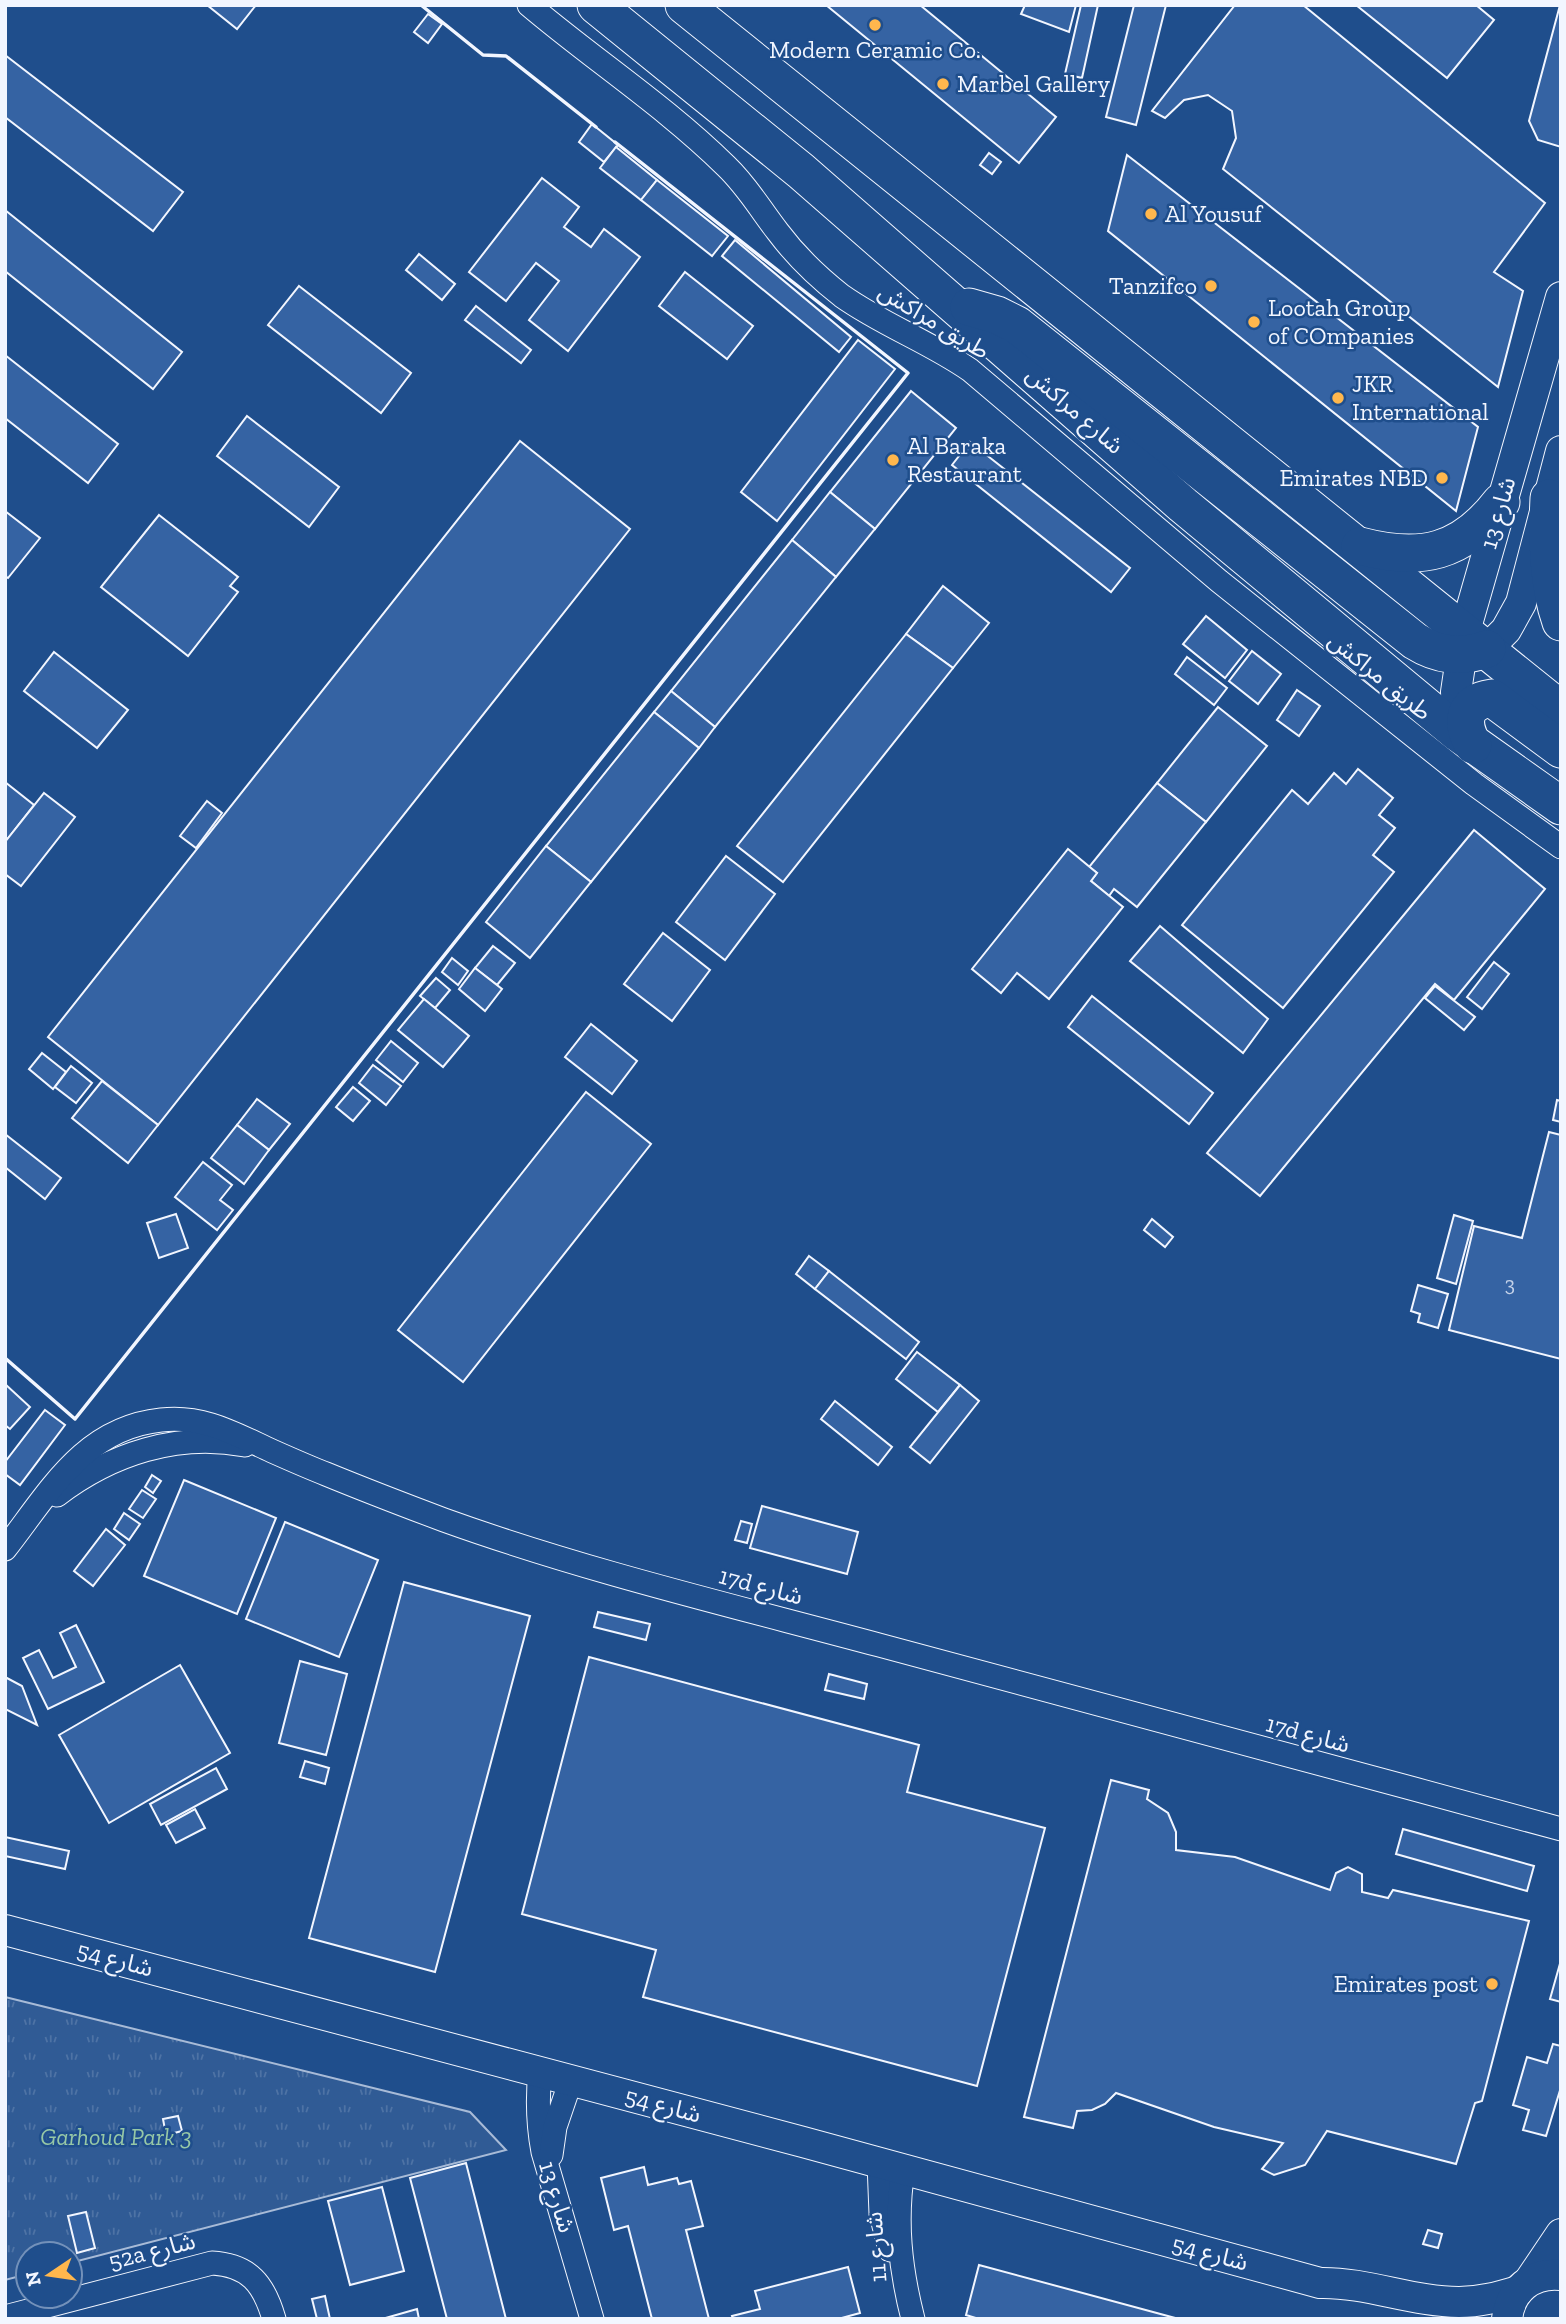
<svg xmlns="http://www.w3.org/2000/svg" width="1566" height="2324" font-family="'Zilla Slab','Noto Sans Arabic',serif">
	<defs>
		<pattern id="grass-tufts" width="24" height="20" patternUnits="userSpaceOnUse" patternTransform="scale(1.75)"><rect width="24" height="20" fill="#305b95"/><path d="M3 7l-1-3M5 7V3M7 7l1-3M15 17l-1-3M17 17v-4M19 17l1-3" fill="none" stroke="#4e73a5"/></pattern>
	</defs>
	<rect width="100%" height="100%" fill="#1f4e8c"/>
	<path fill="url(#grass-tufts)" stroke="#a8bbd7" stroke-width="2" d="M5,1997L470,2112L506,2150L70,2263V2254H28V2274L5,2280Z"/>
	<g fill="#3563a3" stroke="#f2f6ff" stroke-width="2">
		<path d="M207,5H256L237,29Z"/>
		<path d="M826,5H920L1056,117L1019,163Z"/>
		<path d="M1025,5H1076L1069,32L1021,14Z"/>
		<path d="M1081,5H1098L1082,78L1065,74Z"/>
		<path d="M1134,5H1166L1136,125L1106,117Z"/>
		<path d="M1235,5H1303L1545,203L1494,272L1523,291L1498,387L1223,169L1236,138L1232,111L1208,95L1184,100L1165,118L1152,111Z"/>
		<path d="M1356,5H1476L1494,20L1447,78Z"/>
		<path d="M1560,5H1561V147L1538,140L1529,121Z"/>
		<path d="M428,14L442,24L428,43L414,32Z"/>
		<path d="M5,55L183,192L153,231L5,117Z"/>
		<path d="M592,124L618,145L604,162L579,142Z"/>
		<path d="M616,147L657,180L641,200L600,168Z"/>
		<path d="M989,153L1001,162L992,174L980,165Z"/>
		<path d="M1127,155L1478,427L1456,511L1108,231Z"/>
		<path d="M542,178L579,207L564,227L591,247L604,229L640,257L568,351L529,320L559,281L536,263L506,301L469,272Z"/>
		<path d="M657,180L728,236L712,256L641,200Z"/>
		<path d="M5,210L182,352L153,389L5,271Z"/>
		<path d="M735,240L851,337L839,352L722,256Z"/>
		<path d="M419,254L455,284L442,300L406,270Z"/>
		<path d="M685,272L753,326L727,359L659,306Z"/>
		<path d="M299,286L411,373L381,413L268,325Z"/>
		<path d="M476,306L531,350L521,363L465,320Z"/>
		<path d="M858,340L895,369L777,521L741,492Z"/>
		<path d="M5,355L118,444L88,483L5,418Z"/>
		<path d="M911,391L956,428L875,529L830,492Z"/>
		<path d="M247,416L339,487L309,527L217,456Z"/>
		<path d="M520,441L630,529L158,1125L48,1037Z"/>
		<path d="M970,442L1130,568L1111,592L952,465Z"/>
		<path d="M830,492L875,529L836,577L792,540Z"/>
		<path d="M5,511L40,538L8,578L5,576Z"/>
		<path d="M159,515L238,577L230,586L238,592L188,656L101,587Z"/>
		<path d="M792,540L836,577L715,727L671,691Z"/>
		<path d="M943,586L989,623L953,668L906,634Z"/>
		<path d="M1206,616L1247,650L1225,678L1183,644Z"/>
		<path d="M906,634L953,668L783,882L737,846Z"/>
		<path d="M1252,651L1281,674L1258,704L1229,681Z"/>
		<path d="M54,652L128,710L97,748L24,691Z"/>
		<path d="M1187,657L1227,688L1214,705L1175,674Z"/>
		<path d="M1297,690L1320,706L1299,736L1277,720Z"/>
		<path d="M671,691L715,727L699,748L654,712Z"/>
		<path d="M1218,707L1267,746L1206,822L1157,783Z"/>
		<path d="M654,712L699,748L591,882L546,846Z"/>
		<path d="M1358,769L1393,798L1379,815L1395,828L1373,855L1394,872L1283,1008L1182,925L1292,790L1308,804L1334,773L1346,784Z"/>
		<path d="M5,782L34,805L5,842Z"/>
		<path d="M1157,783L1206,822L1137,907L1114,889L1109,896L1091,881L1097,873L1089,867Z"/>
		<path d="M44,793L75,817L21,886L5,874V842Z"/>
		<path d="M207,801L222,813L196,848L180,836Z"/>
		<path d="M1474,830L1545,889L1454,1000L1435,984L1260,1196L1207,1153Z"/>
		<path d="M546,846L591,882L530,958L486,922Z"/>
		<path d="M1068,849L1097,873L1091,881L1123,907L1049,999L1017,973L1001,993L972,969Z"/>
		<path d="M726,856L775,894L725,960L676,922Z"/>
		<path d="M1160,926L1268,1019L1243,1053L1130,961Z"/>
		<path d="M663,933L710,970L672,1021L624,984Z"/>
		<path d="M493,946L515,963L497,985L475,968Z"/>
		<path d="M452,958L468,971L458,985L442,972Z"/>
		<path d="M1494,962L1509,974L1482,1009L1467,997Z"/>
		<path d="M475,968L502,989L485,1011L459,989Z"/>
		<path d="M436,978L450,990L435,1008L420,996Z"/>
		<path d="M1435,986L1475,1017L1464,1030L1425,998Z"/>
		<path d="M1092,996L1213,1093L1189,1124L1068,1027Z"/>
		<path d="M424,999L469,1036L443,1067L398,1030Z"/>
		<path d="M591,1024L637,1061L612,1094L565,1057Z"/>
		<path d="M391,1041L418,1063L403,1082L376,1060Z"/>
		<path d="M42,1053L66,1072L53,1089L29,1069Z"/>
		<path d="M373,1065L401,1086L386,1105L359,1083Z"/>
		<path d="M71,1066L92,1083L76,1103L55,1087Z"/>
		<path d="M102,1081L158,1125L128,1163L72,1118Z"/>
		<path d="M353,1087L370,1101L353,1121L336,1107Z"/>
		<path d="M586,1092L651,1144L463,1382L398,1330Z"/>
		<path d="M257,1099L290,1124L269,1150L237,1125Z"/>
		<path d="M1557,1100L1561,1101V1122L1553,1120Z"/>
		<path d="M237,1125L269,1150L244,1184L211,1158Z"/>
		<path d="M1549,1132L1561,1135V1359L1449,1330L1474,1226L1522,1238Z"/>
		<path d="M5,1134L61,1178L45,1199L5,1167Z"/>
		<path d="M203,1162L232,1185L220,1200L233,1210L217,1230L175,1197Z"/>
		<path d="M176,1214L188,1248L159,1258L147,1223Z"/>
		<path d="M1454,1215L1473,1221L1456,1284L1437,1278Z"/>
		<path d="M1152,1219L1173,1237L1165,1247L1144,1230Z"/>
		<path d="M809,1256L829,1271L815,1289L796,1274Z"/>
		<path d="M829,1271L919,1342L906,1359L815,1289Z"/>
		<path d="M1418,1285L1448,1294L1438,1328L1418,1322L1420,1314L1411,1311Z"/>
		<path d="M917,1352L960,1385L938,1412L896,1379Z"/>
		<path d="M5,1384L30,1407L10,1429L5,1425Z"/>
		<path d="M960,1385L979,1401L930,1463L910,1447Z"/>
		<path d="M835,1401L892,1447L878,1465L821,1419Z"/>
		<path d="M45,1410L65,1425L20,1485L5,1474V1462Z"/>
		<path d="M152,1475L161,1481L153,1493L145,1487Z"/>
		<path d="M184,1480L276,1518L237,1614L144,1576Z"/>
		<path d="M142,1490L156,1499L143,1518L129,1509Z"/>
		<path d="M762,1506L858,1532L847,1574L750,1548Z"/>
		<path d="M124,1513L140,1524L129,1540L114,1529Z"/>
		<path d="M741,1521L752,1524L747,1543L735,1540Z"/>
		<path d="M285,1522L378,1560L339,1657L246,1619Z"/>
		<path d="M106,1529L125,1545L93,1586L74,1571Z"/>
		<path d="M404,1582L530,1616L435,1972L309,1938Z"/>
		<path d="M598,1612L650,1624L646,1640L594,1627Z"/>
		<path d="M76,1625L104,1682L48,1709L23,1658L39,1650L53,1678L76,1667L60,1633Z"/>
		<path d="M589,1657L919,1745L907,1792L1045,1828L977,2086L643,1997L656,1950L522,1914Z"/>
		<path d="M300,1661L347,1674L326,1755L279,1743Z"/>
		<path d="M180,1665L230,1753L109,1823L59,1735Z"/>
		<path d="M829,1674L867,1684L864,1699L825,1690Z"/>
		<path d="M5,1677L22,1686L37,1725L5,1709Z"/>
		<path d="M305,1761L329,1768L325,1784L300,1777Z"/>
		<path d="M216,1768L227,1789L161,1825L150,1804Z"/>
		<path d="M1111,1780L1149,1790L1147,1799L1168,1813L1176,1832V1850L1235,1857L1330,1890L1336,1873L1348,1867L1362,1874V1892L1388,1898L1393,1890L1529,1921L1482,2101L1475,2103L1456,2164L1327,2131L1305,2165L1274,2175L1262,2169L1283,2143L1214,2127L1116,2093L1105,2104L1092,2110L1077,2111L1073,2128L1024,2117Z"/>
		<path d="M195,1809L205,1828L176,1843L166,1825Z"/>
		<path d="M1403,1829L1534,1866L1527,1891L1396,1854Z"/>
		<path d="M5,1837L69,1851L65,1869L5,1856Z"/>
		<path d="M1561,1960V2002L1550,1999Z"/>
		<path d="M1553,2044L1561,2046V2087L1546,2136L1523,2130L1529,2110L1513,2105L1527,2057L1547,2063Z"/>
		<path d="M178,2116L182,2131L166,2135L163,2119Z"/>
		<path d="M466,2163L506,2319H447L410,2178Z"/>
		<path d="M644,2167L648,2185L677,2178L679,2184L691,2181L703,2226L686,2230L709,2319H652L628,2226L614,2230L601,2178Z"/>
		<path d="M382,2187L404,2271L350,2285L328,2201Z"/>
		<path d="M86,2212L95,2248L77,2253L68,2216Z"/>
		<path d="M1428,2230L1442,2234L1438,2248L1423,2244Z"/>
		<path d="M979,2265L1179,2319H979L966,2315Z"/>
		<path d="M848,2267L860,2313L838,2319H733L732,2316L760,2309L755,2291Z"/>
		<path d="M325,2296L330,2319H317L312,2299Z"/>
		<path d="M417,2309L419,2319H382Z"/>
	</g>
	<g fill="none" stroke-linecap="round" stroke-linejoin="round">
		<g stroke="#f2f6ff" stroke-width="25">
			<g id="minor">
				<path d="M529,5C594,60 665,106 726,166C748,187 760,209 778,232C796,256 819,278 842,296C883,325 930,342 970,370L1219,581L1474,784L1561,847"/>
				<path d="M57,1495C111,1454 177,1432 245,1445"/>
				<path d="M5,1549C49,1493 83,1428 161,1420C203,1415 235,1434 272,1451C290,1459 308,1467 326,1474C365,1490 404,1505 444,1520C586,1571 734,1606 879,1645C1107,1706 1334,1767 1561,1829"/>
				<path d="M540,2072C537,2100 538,2125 543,2152L592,2319"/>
				<path d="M551,2155L555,2127L571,2080"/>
				<path d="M879,2163L881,2214L890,2250"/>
				<path d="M903,2170C895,2221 900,2268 913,2319"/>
				<path d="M5,2317L212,2263C249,2265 264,2284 274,2319"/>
			</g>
		</g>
		<g stroke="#f2f6ff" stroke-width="32">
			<g id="tertiary">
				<path d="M1487,649L1506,630L1521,603L1561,451"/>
				<path d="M1458,733L1456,692L1465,631L1561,297"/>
				<path d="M5,1930L803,2142L1320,2283C1367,2282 1413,2302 1459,2302C1480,2302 1498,2297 1518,2291"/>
				<path d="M1530,2280L1561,2234"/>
				<path d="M1507,2319C1510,2290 1532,2272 1561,2275"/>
			</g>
		</g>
		<g stroke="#f2f6ff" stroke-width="39">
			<g id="primary">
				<path d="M596,5L801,171L1183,505L1458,733L1561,806"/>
				<path d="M684,5L1561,710"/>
				<path d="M969,307L997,315L1017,325L1415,641C1439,656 1461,658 1487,649"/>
				<path d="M1549,498C1547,540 1547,582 1561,622"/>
				<path d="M1360,546C1421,562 1462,553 1501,502"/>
				<path d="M1473,745C1460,722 1463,702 1492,698L1561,749"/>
			</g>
		</g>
		<use href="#minor" stroke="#1f4e8c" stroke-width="23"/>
		<use href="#tertiary" stroke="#1f4e8c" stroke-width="30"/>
		<use href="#primary" stroke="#1f4e8c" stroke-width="37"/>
		<g stroke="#f2f6ff" stroke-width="3.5">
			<path d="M421,5L483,55L506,56L596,127"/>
			<path d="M5,1358L75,1419L908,373L615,142"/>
		</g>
	</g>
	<g fill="#ffb74d" stroke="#1f4e8c" stroke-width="2.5">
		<circle cx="875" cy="25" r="7"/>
		<circle cx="943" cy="84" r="7"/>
		<circle cx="1151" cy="214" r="7"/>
		<circle cx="1211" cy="286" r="7"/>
		<circle cx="1254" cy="322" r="7"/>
		<circle cx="1338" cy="398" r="7"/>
		<circle cx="893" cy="460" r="7"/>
		<circle cx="1442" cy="478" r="7"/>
		<circle cx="1492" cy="1984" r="7"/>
	</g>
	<g text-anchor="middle" stroke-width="5" stroke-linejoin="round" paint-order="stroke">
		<g font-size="21" fill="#c3d1e8">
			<text x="1510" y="1291">3</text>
		</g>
		<g font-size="24" fill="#f2f6ff" stroke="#1f4e8c" text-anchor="start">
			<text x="875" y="58" text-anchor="middle">Modern Ceramic Co.</text>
			<text x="957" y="92">Marbel Gallery</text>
			<text x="1165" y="222">Al Yousuf</text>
			<text x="1197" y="294" text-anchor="end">Tanzifco</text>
			<text x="1268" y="316">Lootah Group<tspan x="1268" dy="28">of COmpanies</tspan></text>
			<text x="1352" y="392">JKR<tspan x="1352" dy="28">International</tspan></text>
			<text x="907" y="454">Al Baraka<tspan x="907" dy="28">Restaurant</tspan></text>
			<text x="1428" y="486" text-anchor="end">Emirates NBD</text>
			<text x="1478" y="1992" text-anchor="end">Emirates post</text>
		</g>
		<g font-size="24" fill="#f2f6ff" stroke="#1f4e8c">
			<text transform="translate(934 321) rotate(31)" y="8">طريق مراكش</text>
			<text transform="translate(1075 410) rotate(41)" y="8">شارع مراكش</text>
			<text transform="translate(1498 513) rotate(-74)" y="8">شارع 13</text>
			<text transform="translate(1380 676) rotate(39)" y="8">طريق مراكش</text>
			<text transform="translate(761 1586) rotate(15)" y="8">17d شارع</text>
			<text transform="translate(1308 1734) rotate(15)" y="8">17d شارع</text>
			<text transform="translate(115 1959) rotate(15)" y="8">شارع 54</text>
			<text transform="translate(663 2105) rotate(15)" y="8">شارع 54</text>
			<text transform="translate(557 2197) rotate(73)" y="8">شارع 13</text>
			<text transform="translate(876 2247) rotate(-94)" y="8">شارع 11</text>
			<text transform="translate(152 2251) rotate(-14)" y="8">52a شارع</text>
			<text transform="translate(1210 2253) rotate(15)" y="8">شارع 54</text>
		</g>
		<g font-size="24" font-style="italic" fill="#97c8a6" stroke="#1f4e8c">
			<text x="116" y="2145">Garhoud Park 3</text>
		</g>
	</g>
	<rect width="1566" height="2324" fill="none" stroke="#f2f6ff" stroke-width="14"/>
	<g transform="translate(49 2275) rotate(257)"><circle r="33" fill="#1f4e8c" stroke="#7391ba" stroke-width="2"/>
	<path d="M0-5L12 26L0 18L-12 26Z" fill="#ffb74d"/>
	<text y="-10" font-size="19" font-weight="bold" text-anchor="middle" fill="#f2f6ff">N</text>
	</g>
</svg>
